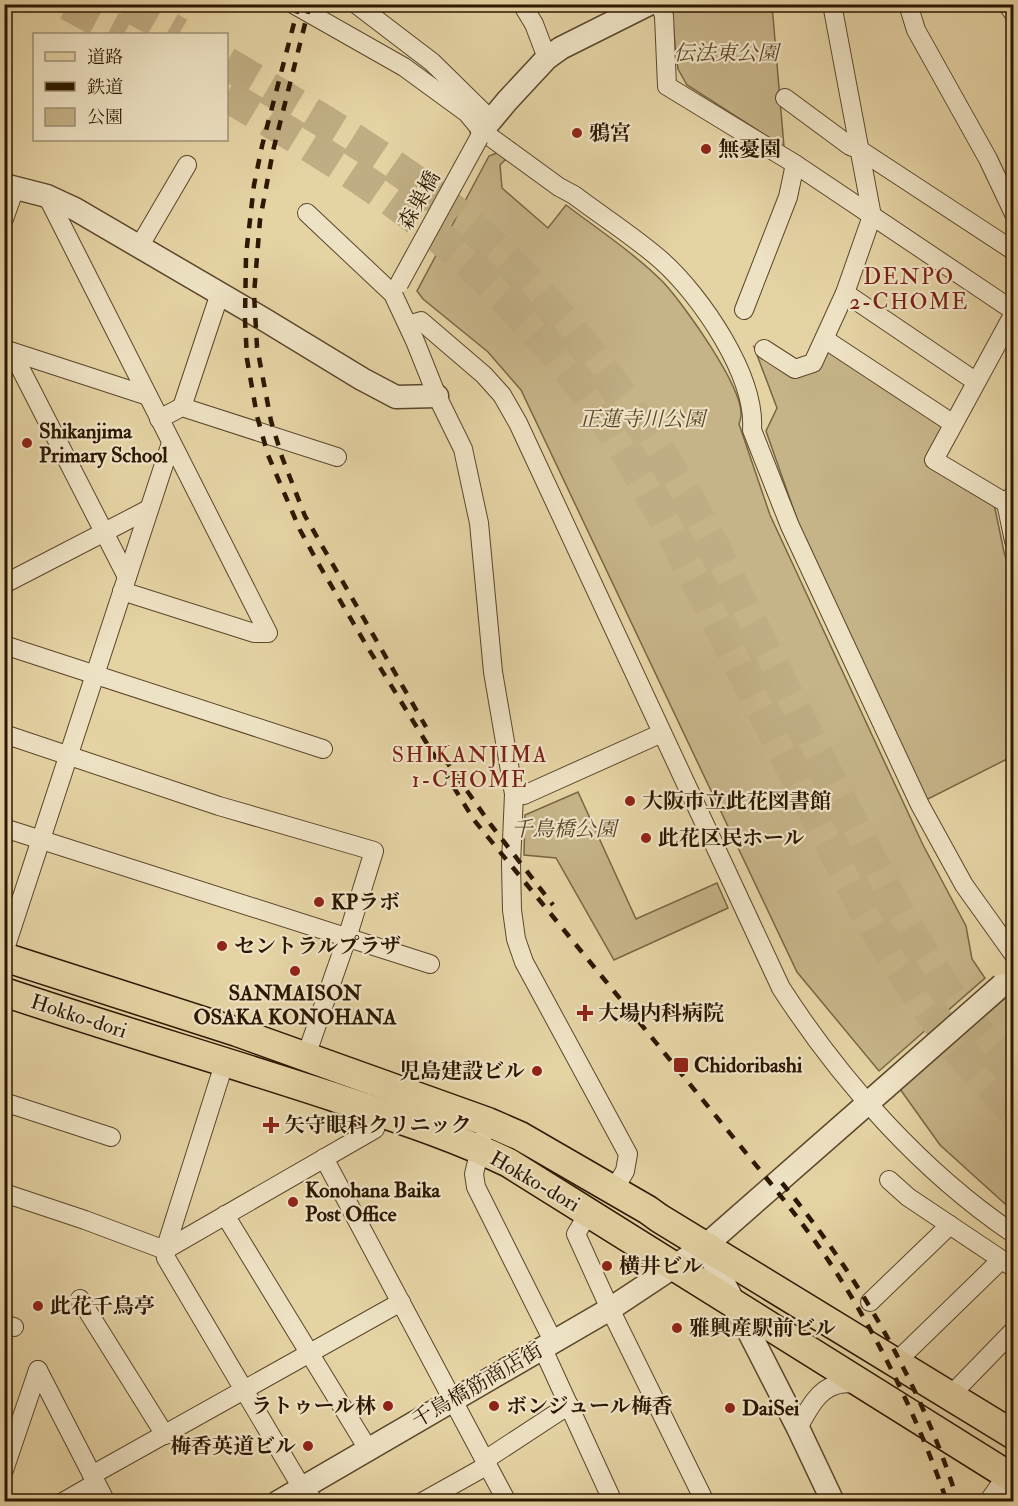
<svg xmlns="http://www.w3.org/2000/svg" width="1018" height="1506" font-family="'IM FELL Double Pica','Noto Serif JP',serif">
	<rect width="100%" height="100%" fill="#e5d3a4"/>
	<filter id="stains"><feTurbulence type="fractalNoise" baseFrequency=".00333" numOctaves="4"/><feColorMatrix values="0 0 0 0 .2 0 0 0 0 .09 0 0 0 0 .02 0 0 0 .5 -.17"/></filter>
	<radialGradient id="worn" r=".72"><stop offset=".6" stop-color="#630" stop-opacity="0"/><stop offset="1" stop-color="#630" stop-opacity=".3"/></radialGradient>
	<g fill="#c6b388" stroke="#796544" stroke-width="1.5">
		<path d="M678,5H772L784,147L687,85L678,69L676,55L672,14Z"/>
		<path d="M499,152L506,159L500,165L502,188L548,228L566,205C599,230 634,253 663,282C683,303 743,387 741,415C741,418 740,421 739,424L770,515L923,845L966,926L972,959L985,978L879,1071L797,972L521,390L488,352L423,299L417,291L489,156Z"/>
		<path d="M754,347L796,375L825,353L832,352L942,424L944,430L927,460L994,504L1004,552L1013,580V756L926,800L798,522L766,431L777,408Z"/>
		<path d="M578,792L636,919L717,883L728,908L614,960L556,858L524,855L525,815Z"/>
		<path d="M1013,991V1211L940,1145L900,1089Z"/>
	</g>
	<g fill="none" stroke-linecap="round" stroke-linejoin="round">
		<g stroke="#c0ad83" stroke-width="33" stroke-dasharray="33 16" stroke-linecap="butt">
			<path d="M68,4L124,34"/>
			<path d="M127,4L179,34"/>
			<path d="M226,63C313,115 404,165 479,233C563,310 630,400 687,498C714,545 736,595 761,643C802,726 844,809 886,891C905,925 924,958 946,990C966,1020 990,1046 1014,1073"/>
			<path d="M226,95C290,133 354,171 413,216C460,252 504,295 543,339C620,425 671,529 723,631C769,722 815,813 862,904C905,979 952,1050 1014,1110"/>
		</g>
		<g stroke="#5a4629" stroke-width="20">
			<g id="minor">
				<path d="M293,4L404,67L467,113L482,131L559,187L574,195C603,217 635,237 662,261C701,296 756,376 752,430L790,526L920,805L964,885L1014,955"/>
				<path d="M356,4L432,62L491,120"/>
				<path d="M522,4L534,24L547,58"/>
				<path d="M660,4L664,16L667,86L795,164L1014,311"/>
				<path d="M908,4L916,30L988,159L1014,214"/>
				<path d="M1007,4L1014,14"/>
				<path d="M785,98L850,146L860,150L1014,251"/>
				<path d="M47,196L268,633H254L122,591"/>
				<path d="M307,213L393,294L415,341L437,396L463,449L479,523L493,672L514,794L511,864L512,910L516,939L524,962L628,1154L625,1171L613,1191"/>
				<path d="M4,219L15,188"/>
				<path d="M139,247L187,165"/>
				<path d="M845,293L975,381"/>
				<path d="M744,310L788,197L795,164"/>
				<path d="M408,325L421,321L484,375L502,395L518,423L781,988C841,1081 922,1172 1014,1234"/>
				<path d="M826,340L952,423"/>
				<path d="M764,349L795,369L813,363L845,293L872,216L832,4"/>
				<path d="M7,350L148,396"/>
				<path d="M12,352L127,577"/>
				<path d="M182,407L220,293"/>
				<path d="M159,419L182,407L337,457"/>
				<path d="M1013,495L1006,503L1014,541"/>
				<path d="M1006,503L934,460L1014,313"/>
				<path d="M4,584L149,509"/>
				<path d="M4,645L323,749"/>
				<path d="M4,734L219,806L374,851L347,938L306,1056"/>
				<path d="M514,794L524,795L662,733"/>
				<path d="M4,828L430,964"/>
				<path d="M4,952L171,443"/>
				<path d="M225,1061L165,1250L166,1258L302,1488L315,1502"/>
				<path d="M4,1102L111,1137"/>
				<path d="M482,1140L474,1174L476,1187L553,1341"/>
				<path d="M324,1158L507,1502"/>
				<path d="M889,1180L908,1197L1014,1268"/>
				<path d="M4,1193L85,1220L165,1250"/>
				<path d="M589,1212L576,1234L610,1309L705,1502"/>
				<path d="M225,1215L368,1449"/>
				<path d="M165,1250L375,1129L380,1112"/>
				<path d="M80,1299L165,1435"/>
				<path d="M870,1302L950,1225"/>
				<path d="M4,1324L14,1327"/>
				<path d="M542,1347L613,1502"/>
				<path d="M895,1363L1001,1260"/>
				<path d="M38,1370L106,1502"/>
				<path d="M950,1396L1014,1330"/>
				<path d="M798,1428C807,1412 817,1390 836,1385C844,1382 854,1384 861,1383"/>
				<path d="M485,1460L569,1405"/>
				<path d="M4,1470L38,1370"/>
				<path d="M92,1475L401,1302"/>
				<path d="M63,1502L96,1483"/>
				<path d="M422,1502L488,1465"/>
				<path d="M988,1502L1007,1475"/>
			</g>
		</g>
		<g stroke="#5a4629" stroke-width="25">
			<g id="tertiary">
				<path d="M482,131L507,101L547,58L561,48L649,4"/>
				<path d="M4,185L47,196L75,209L265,320L362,379L396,397L437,396"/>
				<path d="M705,1246L798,1428L833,1502"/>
				<path d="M278,1502L610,1309L705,1246L885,1088"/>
			</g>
		</g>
		<g stroke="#2c1700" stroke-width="31">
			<g id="primary">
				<path d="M4,957L237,1032L488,1122L520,1136L648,1210L659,1218L1014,1435"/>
				<path d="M4,992C114,1029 225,1061 334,1097C393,1117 453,1136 509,1163L1014,1479"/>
			</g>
		</g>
		<use href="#minor" stroke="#eee2c4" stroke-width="18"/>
		<use href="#tertiary" stroke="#eee2c4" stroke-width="22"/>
		<use href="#primary" stroke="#e5d3a4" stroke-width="28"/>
		<g stroke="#2c1700" stroke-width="4.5" stroke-dasharray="10 10" stroke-linecap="butt">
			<path d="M299,4L262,146L254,185L246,255L245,320L247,359L257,416L268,455L300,530L318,563L368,648L474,820L751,1159C781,1196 810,1232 836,1272C881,1342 920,1423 947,1502"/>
			<path d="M310,4L273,151L260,220L254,294L257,347L271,421L282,457L305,516L426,727"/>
			<path d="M444,758L491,825L553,905"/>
			<path d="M782,1183C859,1276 922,1386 958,1502"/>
		</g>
		<g stroke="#5a4629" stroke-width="20" stroke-linecap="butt">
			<path id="minor-bridge" d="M399,284L479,138"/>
		</g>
		<g stroke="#5a4629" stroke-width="25" stroke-linecap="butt">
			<path id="tertiary-bridge" d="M885,1088L1002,985"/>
		</g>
		<use href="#minor-bridge" stroke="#eee2c4" stroke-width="18"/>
		<use href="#tertiary-bridge" stroke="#eee2c4" stroke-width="22"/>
	</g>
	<g fill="#8f2418" stroke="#eee2c4" stroke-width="2">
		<circle cx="577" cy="133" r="6"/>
		<circle cx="706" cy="149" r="6"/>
		<circle cx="27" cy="443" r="6"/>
		<circle cx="630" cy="801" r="6"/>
		<circle cx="646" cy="838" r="6"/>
		<circle cx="319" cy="902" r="6"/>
		<circle cx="222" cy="946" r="6"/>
		<circle cx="295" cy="971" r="6"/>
		<path d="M582 1004h6v6h6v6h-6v6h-6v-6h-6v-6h6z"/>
		<rect x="673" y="1057" width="16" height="16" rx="3"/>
		<circle cx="537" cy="1071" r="6"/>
		<path d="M268 1116h6v6h6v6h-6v6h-6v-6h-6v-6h6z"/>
		<circle cx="293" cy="1202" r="6"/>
		<circle cx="607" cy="1266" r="6"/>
		<circle cx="38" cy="1306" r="6"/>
		<circle cx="677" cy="1328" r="6"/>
		<circle cx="388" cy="1406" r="6"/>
		<circle cx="494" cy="1406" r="6"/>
		<circle cx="730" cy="1408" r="6"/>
		<circle cx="308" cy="1446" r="6"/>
	</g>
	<g text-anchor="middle" stroke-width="4.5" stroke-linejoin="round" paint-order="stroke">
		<g font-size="21" font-style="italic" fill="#5a4629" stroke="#eee2c4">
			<text x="726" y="60">伝法東公園</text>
			<text x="642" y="426">正蓮寺川公園</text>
			<text x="564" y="836">千鳥橋公園</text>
		</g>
		<g font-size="21" font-weight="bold" fill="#2c1700" stroke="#eee2c4" text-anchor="start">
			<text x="589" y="140">鴉宮</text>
			<text x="718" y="156">無憂園</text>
			<text x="39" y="438">Shikanjima<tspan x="39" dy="24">Primary School</tspan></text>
			<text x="642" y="808">大阪市立此花図書館</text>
			<text x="658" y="845">此花区民ホール</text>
			<text x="331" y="909">KPラボ</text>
			<text x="234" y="953">セントラルプラザ</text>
			<text x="295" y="1000" text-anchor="middle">SANMAISON<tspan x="295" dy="24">OSAKA KONOHANA</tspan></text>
			<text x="598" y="1020">大場内科病院</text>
			<text x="694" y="1072">Chidoribashi</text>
			<text x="525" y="1078" text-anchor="end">児島建設ビル</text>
			<text x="284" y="1132">矢守眼科クリニック</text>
			<text x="305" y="1197">Konohana Baika<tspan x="305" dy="24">Post Office</tspan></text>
			<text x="619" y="1273">横井ビル</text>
			<text x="50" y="1313">此花千鳥亭</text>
			<text x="689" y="1335">雅興産駅前ビル</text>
			<text x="376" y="1413" text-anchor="end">ラトゥール林</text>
			<text x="506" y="1413">ボンジュール梅香</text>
			<text x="742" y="1415">DaiSei</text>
			<text x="296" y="1453" text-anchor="end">梅香英道ビル</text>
		</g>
		<g font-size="21" fill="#2c1700" stroke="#eee2c4">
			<text transform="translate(419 200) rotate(-61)" y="7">森巣橋</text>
			<text transform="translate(79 1016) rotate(18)" y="7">Hokko-dori</text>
			<text transform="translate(535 1181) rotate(30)" y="7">Hokko-dori</text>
			<text transform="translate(477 1385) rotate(-30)" y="7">千鳥橋筋商店街</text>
		</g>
		<g font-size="22" letter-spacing="1.5" fill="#7a1f14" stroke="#eee2c4">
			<text x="909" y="284">DENPO<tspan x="909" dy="25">2-CHOME</tspan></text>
			<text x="470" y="762">SHIKANJIMA<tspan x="470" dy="25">1-CHOME</tspan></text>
		</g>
	</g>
	<rect width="1018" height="1506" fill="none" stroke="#e5d3a4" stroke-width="24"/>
	<rect x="6" y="6" width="1006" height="1494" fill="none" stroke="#2c1700" stroke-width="3"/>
	<rect x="12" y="12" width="994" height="1482" fill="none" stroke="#2c1700" stroke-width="1.5"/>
	<rect x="33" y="33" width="195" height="108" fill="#eee2c4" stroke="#a09176" stroke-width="1.5"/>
	<rect x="45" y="52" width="30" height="9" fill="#e5d3a4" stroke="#a09176" stroke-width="1.5"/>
	<text x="87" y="63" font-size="18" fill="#2c1700">道路</text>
	<rect x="45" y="82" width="30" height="9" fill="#2c1700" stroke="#a09176" stroke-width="1.5"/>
	<text x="87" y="93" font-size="18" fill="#2c1700">鉄道</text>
	<rect x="45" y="108" width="30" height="18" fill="#c6b388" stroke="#a09176" stroke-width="1.5"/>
	<text x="87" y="123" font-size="18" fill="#2c1700">公園</text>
	<rect width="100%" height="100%" filter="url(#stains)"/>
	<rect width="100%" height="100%" fill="url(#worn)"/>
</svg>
